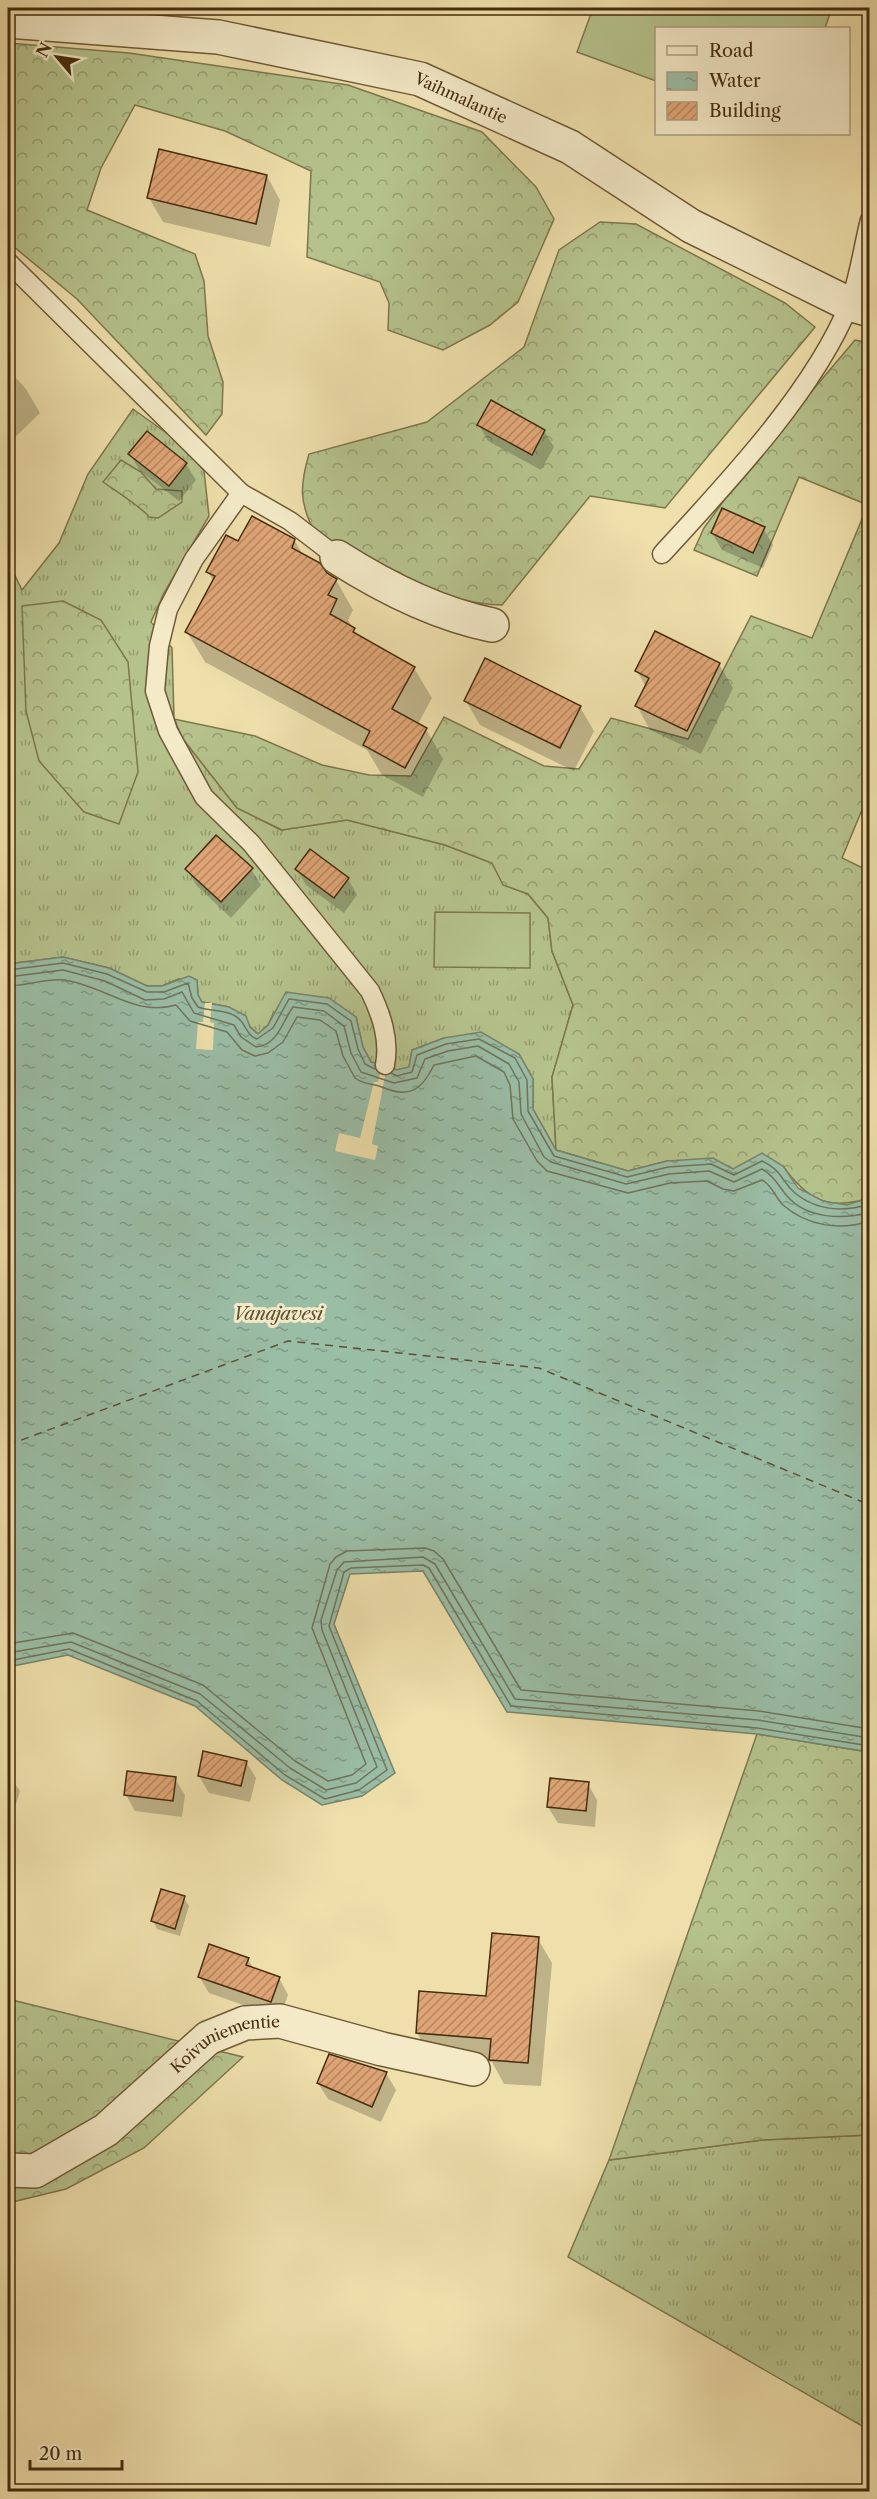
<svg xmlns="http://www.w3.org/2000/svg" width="877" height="2499" font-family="'Libre Caslon Text',serif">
	<defs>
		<pattern id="grass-tufts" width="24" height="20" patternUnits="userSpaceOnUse" patternTransform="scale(1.5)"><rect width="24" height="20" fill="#b5c28c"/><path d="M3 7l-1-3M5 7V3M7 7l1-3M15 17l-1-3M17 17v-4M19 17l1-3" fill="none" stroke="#959e71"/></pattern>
		<pattern id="forest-crowns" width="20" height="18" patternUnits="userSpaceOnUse" patternTransform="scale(1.5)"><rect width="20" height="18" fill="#b5c28c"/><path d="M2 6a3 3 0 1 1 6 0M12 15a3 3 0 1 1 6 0" fill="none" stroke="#959e71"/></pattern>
		<pattern id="water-ripples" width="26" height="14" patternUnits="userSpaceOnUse" patternTransform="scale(1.5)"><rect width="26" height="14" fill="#9abda6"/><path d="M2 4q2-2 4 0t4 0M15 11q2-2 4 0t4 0" fill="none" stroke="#7f9a86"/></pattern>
		<pattern id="building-hatch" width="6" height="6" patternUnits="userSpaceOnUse" patternTransform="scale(1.5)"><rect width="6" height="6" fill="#dea475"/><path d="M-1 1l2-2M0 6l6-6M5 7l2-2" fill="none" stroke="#b6865e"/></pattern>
	</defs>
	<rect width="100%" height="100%" fill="#eedfab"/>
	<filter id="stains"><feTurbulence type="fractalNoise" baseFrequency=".00333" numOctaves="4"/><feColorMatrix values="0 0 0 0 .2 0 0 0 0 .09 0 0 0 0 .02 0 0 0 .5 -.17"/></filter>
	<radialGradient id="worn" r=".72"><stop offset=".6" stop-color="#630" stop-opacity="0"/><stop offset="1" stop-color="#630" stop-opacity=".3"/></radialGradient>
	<g fill="url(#grass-tufts)" stroke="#7d774d" stroke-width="1.5">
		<path d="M133,409L186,447L204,471L209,516L164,593L151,622L172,648L174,719L183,739L237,808L281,830L347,820L445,845L492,863L504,885L528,894L548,918L552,951L573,1005L552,1077L556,1150L533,1109V1079L519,1054L500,1045L444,1038L412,1050L409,1068L396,1070L371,1062L363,1047L356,1017L274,1012L268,1025L258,1034L229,1007L202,1002L198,995L197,980L178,979L162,986H147L109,968L63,957L8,964V561L22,590L59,543L88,474Z"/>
		<path d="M869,2135V2430L568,2257L609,2160L762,2140Z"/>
	</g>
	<g fill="url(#forest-crowns)" stroke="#7d774d" stroke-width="1.5">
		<path d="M8,43L129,53L348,85L482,132L536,187L554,219L518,302L490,325L443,350L388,330L389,303L380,282L307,257L311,171L225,131L135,105L101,168L87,210L195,254L204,281L208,336L223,382L222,414L206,435L77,299L8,242Z"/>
		<path d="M600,222L636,224L785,303L815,327L665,508L590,496L502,605C435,603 372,564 314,531C299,502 300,485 309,454L427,422L524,347L559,250Z"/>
		<path d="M855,340L869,343V793L842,858L869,871V1198C829,1211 807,1200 783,1166L733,1169L667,1161L628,1171L556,1150L552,1077L573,1005L552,951L548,918L528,894L503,885L492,863L445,845L347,820L282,830L237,808L183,739L174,719L255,736L322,765L369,775L411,776L444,717L544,766L579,769L611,718L688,739L751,616L812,638L868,505L799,477L757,576L694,550L704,528L751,463Z"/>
		<path d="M121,460L141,472L156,489L182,491V502L158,518L149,517C144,509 113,489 103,482Z"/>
		<path d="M63,601L101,620L128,662L138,772L119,824L84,812L39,761L26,711L22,606Z"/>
		<path d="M757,1734L869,1752V2135L762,2140L609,2160Z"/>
		<path d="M8,1999L243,2057L144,2148L66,2189L8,2203Z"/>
	</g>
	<g fill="#b5c28c" stroke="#7d774d" stroke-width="1.5">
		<path d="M593,8H832L825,28H656V81L577,52Z"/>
		<path d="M435,912L530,913V968L434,967Z"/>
	</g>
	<path fill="url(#water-ripples)" stroke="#788369" stroke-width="1.5" d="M63,957L109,968L147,986H162L189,976L197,980L198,995L202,1002L229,1007L246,1016L250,1027L258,1034L268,1025L286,992L329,998L356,1017L363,1047L371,1062L391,1066L396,1070L409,1067L412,1050L444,1038L481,1032L519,1054L533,1079V1109L556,1150L628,1171L667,1161L713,1158L733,1169L762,1153L783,1166L798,1188L823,1201L847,1205L869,1198V1752L757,1734L507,1712L423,1571L350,1574L334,1624L395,1773L362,1796L322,1805L282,1780L195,1706L68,1655L8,1667V964Z"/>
	<g fill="#eedfab">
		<path d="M205,1003H212L210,1022L214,1023L213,1050L196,1049L198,1022H203Z"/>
		<path d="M382,1064L387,1065L372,1144L378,1146L375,1160L335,1151L339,1133L360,1138L374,1082H378Z"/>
	</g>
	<g fill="#0003">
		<path d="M267,176L280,200L270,247L163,222L149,198Z"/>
		<path d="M8,369L26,389L40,413L8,444Z"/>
		<path d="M479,425L544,431L554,447L541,470L488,441Z"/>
		<path d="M130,454L186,464L196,480L179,501L140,471Z"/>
		<path d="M252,518L295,541L304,557L336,580L353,610L348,620L358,637L414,668L432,698L418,724L426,729L443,759L423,797L382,775L367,750L205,662L187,632L214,582L208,572L239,543Z"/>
		<path d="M763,528L773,545L763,568L722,550L712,533Z"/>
		<path d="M655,633L719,664L733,688L701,754L650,730L637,706L646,687L637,671Z"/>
		<path d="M466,701L580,707L594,731L574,771L480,725Z"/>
		<path d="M187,869H251L261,885L231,918L196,885Z"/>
		<path d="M297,869L348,879L357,895L344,913L306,885Z"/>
		<path d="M246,1762L256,1778L250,1802L209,1793L199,1776Z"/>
		<path d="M8,1774L20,1791L8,1830Z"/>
		<path d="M175,1779L185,1795L182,1817L135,1811L126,1795Z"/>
		<path d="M588,1784L597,1800L595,1827L558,1823L548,1807Z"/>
		<path d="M184,1898L189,1906L180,1936L157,1929L153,1921Z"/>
		<path d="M538,1939L552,1963L541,2086L504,2084L492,2062L431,2057L417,2033L488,1998Z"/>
		<path d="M248,1959L254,1970L279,1978L288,1995L280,2018L209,1993L199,1976Z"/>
		<path d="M386,2073L396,2090L381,2122L328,2099L318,2083Z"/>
	</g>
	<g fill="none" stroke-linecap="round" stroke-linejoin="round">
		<g stroke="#70745a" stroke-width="1.5">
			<path d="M8,970L63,963L107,974L147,992H164L188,983L192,998L198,1007C211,1012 232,1009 241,1021C247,1028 247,1035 257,1039L273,1028L289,999L327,1004L351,1021L358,1049L365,1064L375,1069"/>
			<path d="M8,977L63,970L105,981L145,1000L164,999L182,992L194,1013L234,1025L241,1037L256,1047C278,1045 282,1022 293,1007L324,1011L344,1026L351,1053L361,1072L394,1083L417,1078L425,1059L448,1051L478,1046L509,1064L519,1082L521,1114L544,1157L551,1162L626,1184L669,1174L709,1171L734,1182L762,1169C774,1176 778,1185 787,1196C807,1219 843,1220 870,1212"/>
			<path d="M8,986C26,986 46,978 64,980C106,986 134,1017 176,1005L190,1021L227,1032L242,1050L255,1056L268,1053L283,1042L297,1017L320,1020L336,1031L343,1056L355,1078C364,1085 372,1083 382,1087C409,1099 422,1090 434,1065L476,1056L504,1072L510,1085L513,1119L537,1161L547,1171L628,1193L670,1183L707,1181L723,1189L734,1191L762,1180C772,1185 775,1197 783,1205C807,1226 840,1231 870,1221"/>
			<path d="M391,1073L397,1076L412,1072L417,1055L446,1044L479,1039L515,1058L527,1080L528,1111L554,1156L627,1177L668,1167L711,1164L734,1175L762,1161C784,1172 780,1180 795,1193C817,1211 844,1212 870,1204"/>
			<path d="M8,1644L73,1633L203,1685L295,1761L328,1781L352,1775L366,1764L312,1628L330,1564L336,1557L347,1551L425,1548L434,1551L443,1559L521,1690L759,1711L870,1729"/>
			<path d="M8,1653L71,1642L200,1694L290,1768L326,1790L356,1783L377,1767L322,1630L321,1620L337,1570L344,1562L423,1557L435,1564L515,1699L758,1720L870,1738"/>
			<path d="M8,1661L69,1649L197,1701L285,1775L325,1799L359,1790L387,1770L329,1626L344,1572L351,1568L423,1565L429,1568L511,1706L757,1728L870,1746"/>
		</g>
		<path stroke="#5a5034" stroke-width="1.5" stroke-dasharray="8 6" stroke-linecap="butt" d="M8,1445L288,1341L539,1368L870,1505"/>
	</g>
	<g fill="url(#building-hatch)" stroke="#452c0e" stroke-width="1.5">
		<path d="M159,149L267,175L256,224L147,198Z"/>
		<path d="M491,400L545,430L532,455L477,425Z"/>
		<path d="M147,431L187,463L169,486L128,454Z"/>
		<path d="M722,508L765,527L753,553L711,533Z"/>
		<path d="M252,516L295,539L292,548L320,563L327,573L337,579L328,595L337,599L330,614L355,628L353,632L415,667L392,709L427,728L405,768L363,745L370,731L185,632L215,576L206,572L226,535L238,541Z"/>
		<path d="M655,631L720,663L687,731L635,706L649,678L635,671Z"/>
		<path d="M485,658L581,706L560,748L464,701Z"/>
		<path d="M216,835L253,868L221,902L185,869Z"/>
		<path d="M310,849L349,878L334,898L295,869Z"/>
		<path d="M203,1751L247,1761L241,1786L198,1776Z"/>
		<path d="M127,1771L176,1777L173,1801L124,1795Z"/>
		<path d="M550,1778L589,1782L586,1811L547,1807Z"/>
		<path d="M161,1889L185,1896L175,1929L151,1921Z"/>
		<path d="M492,1933L539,1937L528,2063L489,2060L491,2039L416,2033L419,1991L486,1996Z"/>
		<path d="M209,1944L249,1958L246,1965L280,1977L271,2002L198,1977Z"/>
		<path d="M329,2054L387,2072L372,2107L317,2083Z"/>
	</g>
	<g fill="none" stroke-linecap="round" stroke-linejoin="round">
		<g stroke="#6f5935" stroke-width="21">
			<g id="lane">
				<path d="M8,262L241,493L290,521L337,557"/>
				<path d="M241,493L194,559L168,609L159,646L155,691L168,731L204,797L251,843L370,991C381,1014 390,1039 385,1065"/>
				<path d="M662,554C726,484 813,393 849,305C859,279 863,247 870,220"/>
			</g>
		</g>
		<g stroke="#6f5935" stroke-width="36">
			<g id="street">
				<path id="s1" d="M8,21L218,37L420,79L570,147L691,226L849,304L870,310"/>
				<path d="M337,557C384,587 438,614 492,625"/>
				<path id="s2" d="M8,2170L35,2171L106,2130L208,2038L245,2023L280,2021L382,2049L473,2069"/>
			</g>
		</g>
		<use href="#lane" stroke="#f4eac8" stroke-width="18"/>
		<use href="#street" stroke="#f4eac8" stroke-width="33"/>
	</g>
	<g text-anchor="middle" stroke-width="6" stroke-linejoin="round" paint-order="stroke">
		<g font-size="16" fill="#452c0e" stroke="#f4eac8">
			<text dy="6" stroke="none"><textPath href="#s1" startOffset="462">Vaihmalantie</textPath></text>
			<text dy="6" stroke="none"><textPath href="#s2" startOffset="260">Koivuniementie</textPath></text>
		</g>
		<g font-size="18" font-style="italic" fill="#5a5034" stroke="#f4eac8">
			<text x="278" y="1320">Vanajavesi</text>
		</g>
	</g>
	<rect width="877" height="2499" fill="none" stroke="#eedfab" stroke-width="30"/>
	<rect x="9" y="9" width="859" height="2481" fill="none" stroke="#452c0e" stroke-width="3"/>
	<rect x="15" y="15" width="847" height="2469" fill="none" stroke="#452c0e" stroke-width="1.5"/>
	<rect x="655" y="27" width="195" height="108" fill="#f4eac8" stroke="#ae9e7e" stroke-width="1.5"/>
	<rect x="667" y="46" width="30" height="9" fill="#f4eac8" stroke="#ae9e7e" stroke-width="1.5"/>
	<text x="709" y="57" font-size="18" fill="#452c0e">Road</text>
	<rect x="667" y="72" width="30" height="18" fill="url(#water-ripples)" stroke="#ae9e7e" stroke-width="1.5"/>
	<text x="709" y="87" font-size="18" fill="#452c0e">Water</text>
	<rect x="667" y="102" width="30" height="18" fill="url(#building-hatch)" stroke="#ae9e7e" stroke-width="1.5"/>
	<text x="709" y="117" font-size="18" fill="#452c0e">Building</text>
	<g transform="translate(57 57) rotate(299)" stroke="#f4eac8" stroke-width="4.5" paint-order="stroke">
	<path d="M0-4.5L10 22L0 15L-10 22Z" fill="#452c0e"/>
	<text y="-9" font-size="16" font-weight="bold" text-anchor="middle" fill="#452c0e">N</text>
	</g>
	<path d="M30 2460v9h92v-9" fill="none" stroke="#452c0e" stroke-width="3"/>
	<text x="39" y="2460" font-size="18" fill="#452c0e" stroke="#f4eac8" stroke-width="4.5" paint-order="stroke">20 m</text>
	<rect width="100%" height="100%" filter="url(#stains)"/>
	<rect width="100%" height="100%" fill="url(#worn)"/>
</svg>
